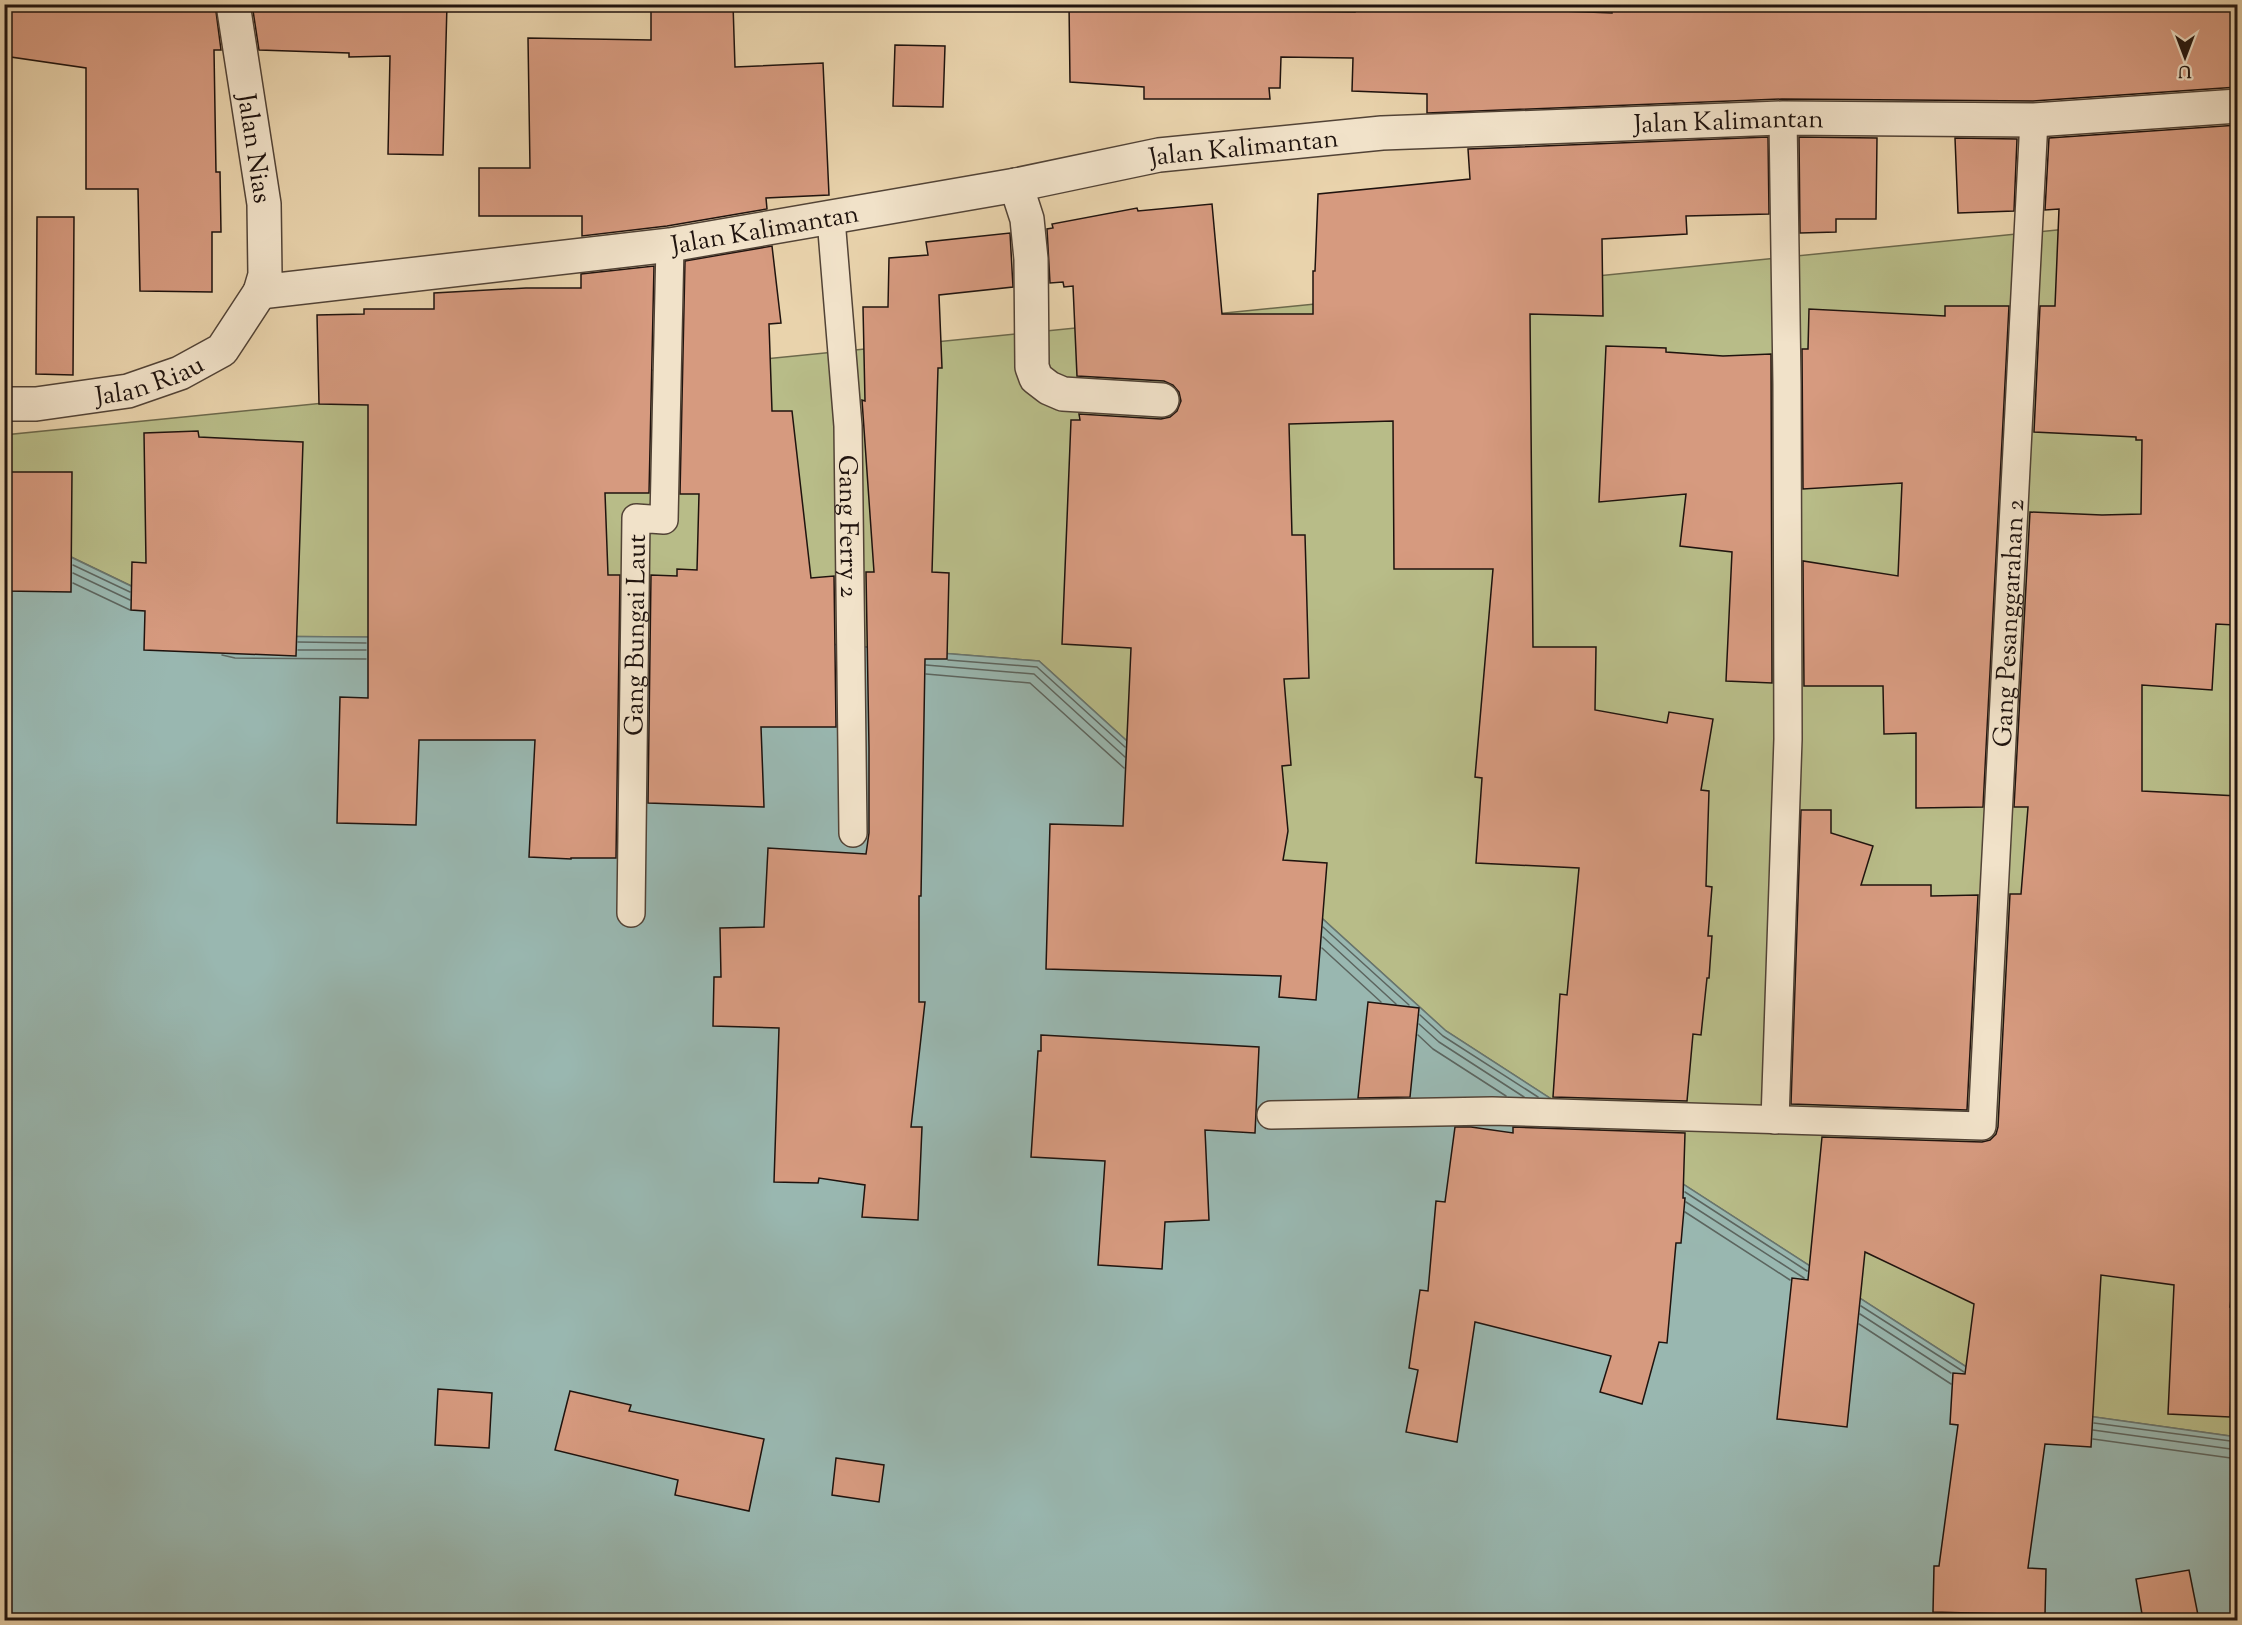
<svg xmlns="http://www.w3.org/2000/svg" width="2242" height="1625" font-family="'Sorts Mill Goudy',serif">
	<rect width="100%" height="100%" fill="#e9d3ac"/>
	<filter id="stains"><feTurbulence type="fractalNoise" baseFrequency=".00333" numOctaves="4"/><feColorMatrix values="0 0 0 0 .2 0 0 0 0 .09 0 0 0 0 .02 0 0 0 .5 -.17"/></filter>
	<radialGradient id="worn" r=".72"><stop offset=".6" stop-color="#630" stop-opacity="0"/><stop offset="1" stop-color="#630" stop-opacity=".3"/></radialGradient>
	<path fill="#b8bc88" stroke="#6c684b" stroke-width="1.5" d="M2237,212V1437L2030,1408L1446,1031L1039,661L778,640L235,636L5,525L4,435Z"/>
	<path fill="#99b7b0" stroke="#68756f" stroke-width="1.5" d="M4,525L235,636L778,640L1039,661L1446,1031L2030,1408L2237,1437V1620H5Z"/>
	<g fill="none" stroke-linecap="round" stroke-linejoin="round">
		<g stroke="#5c655f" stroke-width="1.5">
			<path d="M73,565L130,592"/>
			<path d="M73,573L130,600"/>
			<path d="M73,583L130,610"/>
			<path d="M298,642L366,643"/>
			<path d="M298,650H366"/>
			<path d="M222,655L235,658L366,659"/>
			<path d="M948,660L1037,667L1125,747"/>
			<path d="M926,665L1034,674L1125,757"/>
			<path d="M926,674L1030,683L1124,768"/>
			<path d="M1323,927L1409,1005"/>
			<path d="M1323,937L1396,1004"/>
			<path d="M1322,948L1381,1002"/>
			<path d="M1420,1015L1443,1036L1538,1097"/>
			<path d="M1419,1024L1439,1042L1524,1097"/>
			<path d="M1418,1035L1433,1049L1506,1096"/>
			<path d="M1685,1192L1807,1271"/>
			<path d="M1686,1202L1804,1278"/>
			<path d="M1685,1212L1790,1280"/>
			<path d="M1861,1306L1964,1372"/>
			<path d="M1860,1314L1951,1373"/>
			<path d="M1859,1324L1951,1384"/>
			<path d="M2094,1423L2238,1442"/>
			<path d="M2093,1430L2238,1450"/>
			<path d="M2093,1439L2238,1459"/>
		</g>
	</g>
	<g fill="#d69a7f" stroke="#1f130e" stroke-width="1.5">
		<path d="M4,4H215L221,50H214L216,172H220L221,232H212V292L140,291L138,189H86V68L4,56Z"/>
		<path d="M252,4H447L443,155L388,154L390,56L349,57V53L259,50Z"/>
		<path d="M651,4H733L735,67L823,63L829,195L766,198L767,209L667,226L582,236V216H479V168H530L528,38L651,40Z"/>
		<path d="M1069,4H1214V10L1355,12V4H1417V9L1482,8L1612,13V8H1689V4H2238V87L2033,101L1782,99L1427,113V94L1352,91L1353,58L1281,57L1280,88H1269L1270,99H1144V87L1070,82Z"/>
		<path d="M895,45L945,46L943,107L893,106Z"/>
		<path d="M2238,125V564L2235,625L2216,624L2212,690L2142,685V791L2238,796V1246L2230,1307H2235L2230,1417L2168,1414L2174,1285L2101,1275L2091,1447L2045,1444L2028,1568L2046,1569L2045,1615L1933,1612L1934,1566H1939L1958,1425L1950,1424L1953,1373L1965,1374L1974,1304L1865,1252L1847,1427L1777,1419L1792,1278L1808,1280L1822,1137L1982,1142L1990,1140L1996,1134L1998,1127L2010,894H2021L2028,807H2014L2030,512L2102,515L2141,514L2142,440H2136V437L2034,432L2040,306H2055L2059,209L2045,210L2049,138Z"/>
		<path d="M1768,137L1769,214L1686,216L1687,234L1602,239L1603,316L1530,314L1533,647H1596L1595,710L1667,723L1669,712L1713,719L1701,790L1709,791L1706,886L1712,887L1708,936H1712L1709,978H1707L1701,1035L1693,1034L1687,1101L1553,1097L1560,994L1567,995L1579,868L1476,863L1482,778L1475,777L1493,569H1394L1393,421L1289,424L1292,535H1305L1309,678L1284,679L1291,765L1282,766L1288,831L1283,860L1327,863L1316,1000L1279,997L1281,976L1046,969L1050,824L1123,826L1131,648L1062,644L1071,420H1080L1079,414L1161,419L1170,417L1177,411L1181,401L1179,392L1173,385L1164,381L1077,376L1073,286L1064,287L1063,282L1050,283L1047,229L1053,228L1052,224L1137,208L1138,211L1212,204L1222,314H1313V271H1315L1318,194L1470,179L1468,149Z"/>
		<path d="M1799,137L1877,138L1876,219H1836V232L1800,233Z"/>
		<path d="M1955,138L2017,139L2014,211L1958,213Z"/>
		<path d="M37,217H74L73,375L36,374Z"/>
		<path d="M1010,233L1013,287L939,295L942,368H938L932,572L949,573L947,659H925L921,896H919V1002H925L911,1127H922L918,1220L862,1217L865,1185L819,1178L818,1183L774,1182L779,1028L713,1026L714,977H721L720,928L764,927L768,848L866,854L869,833V748L866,572H874L862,400L865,401L863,307H888L889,258L928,255L926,242Z"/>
		<path d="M772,246L781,323L769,324L772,411H792L811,578L834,576L836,727H761L764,807L648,803L651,575L677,576V569L697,570L699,494H680L685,261Z"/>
		<path d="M654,266L649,493H605L608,575H620L616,858H571V859L529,857L535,740H419L416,825L337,823L340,697L368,698V405L319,404L317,315L364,314V309H434V293L526,288H581V274Z"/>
		<path d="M1945,306H2009L1983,807L1916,808V733L1884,734L1883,686H1804L1803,561L1898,576L1902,483L1803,489L1802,349H1808L1809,309L1945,316Z"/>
		<path d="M1606,346L1666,348V352L1723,356L1771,354L1772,683L1726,681L1732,552L1680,546L1686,494L1599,502Z"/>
		<path d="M198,431L199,437L303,442L296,656L144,650L145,611L131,610L132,562L146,563L144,433Z"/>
		<path d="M4,472H72L71,592L4,591Z"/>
		<path d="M1801,810H1831V833L1873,846L1861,885H1931V896L1978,895L1967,1110L1791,1104Z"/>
		<path d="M1368,1002L1419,1008L1410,1097L1358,1098Z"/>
		<path d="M1041,1035L1259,1047L1255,1133L1205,1130L1209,1220L1165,1222L1162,1269L1098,1265L1105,1161L1031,1157L1038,1051H1041Z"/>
		<path d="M1455,1127H1471L1513,1133V1127L1685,1133L1683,1198H1685L1681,1243H1676L1667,1343L1659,1342L1642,1404L1600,1392L1611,1356L1475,1322L1457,1442L1406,1432L1418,1370L1409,1368L1420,1290L1428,1291L1436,1201L1445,1202Z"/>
		<path d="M438,1389L492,1393L489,1448L435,1445Z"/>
		<path d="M570,1391L631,1405L629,1411L764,1439L749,1511L675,1495L678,1480L555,1450Z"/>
		<path d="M836,1458L884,1465L879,1502L832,1495Z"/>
		<path d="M2189,1570L2199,1620H2143L2136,1579Z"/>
	</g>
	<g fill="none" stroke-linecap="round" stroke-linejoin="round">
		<g stroke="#524336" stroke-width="30">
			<g id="service">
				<path id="s1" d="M831,219L848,426L853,833"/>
				<path id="s2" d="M631,913L636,518L664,520L670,245"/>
				<path id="s3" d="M1271,1115L1492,1111L1982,1126L2034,120"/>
				<path d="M1775,1120L1788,739L1787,384L1783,118"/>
			</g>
		</g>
		<g stroke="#524336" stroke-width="36">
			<g id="minor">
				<path d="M1016,185L1027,219L1031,259L1032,367L1036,378L1049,388L1063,394L1162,400"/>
				<path id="s4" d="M4,404H36L128,391L180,373L222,350L260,292"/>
			</g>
		</g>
		<g stroke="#524336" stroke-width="36">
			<g id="tertiary">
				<path id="s5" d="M233,4L264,204L265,275L260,292L670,245L1016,185L1159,155L1382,133L1783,118L2034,120L2238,106"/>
			</g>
		</g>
		<use href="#service" stroke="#f1e2c9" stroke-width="27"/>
		<use href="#minor" stroke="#f1e2c9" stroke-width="33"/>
		<use href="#tertiary" stroke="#f1e2c9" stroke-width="33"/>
	</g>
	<g text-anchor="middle" stroke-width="4.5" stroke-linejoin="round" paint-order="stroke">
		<g font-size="26" fill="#1f130e" stroke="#f1e2c9">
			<text dy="9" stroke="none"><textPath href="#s5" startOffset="1772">Jalan Kalimantan</textPath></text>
			<text dy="9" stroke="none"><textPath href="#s5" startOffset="146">Jalan Nias</textPath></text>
			<text dy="9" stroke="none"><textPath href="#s5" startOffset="1286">Jalan Kalimantan</textPath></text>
			<text dy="9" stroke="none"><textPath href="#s5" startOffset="800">Jalan Kalimantan</textPath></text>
			<text dy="9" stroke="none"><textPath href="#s4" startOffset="148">Jalan Riau</textPath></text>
			<text dy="9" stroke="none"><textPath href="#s1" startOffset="308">Gang Ferry 2</textPath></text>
			<text dy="9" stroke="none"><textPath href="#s3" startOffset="1215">Gang Pesanggarahan 2</textPath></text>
			<text dy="9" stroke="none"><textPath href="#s2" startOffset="278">Gang Bungai Laut</textPath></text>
		</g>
	</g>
	<rect width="2242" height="1625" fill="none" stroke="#e9d3ac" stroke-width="24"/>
	<rect x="6" y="6" width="2230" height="1613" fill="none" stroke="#1f130e" stroke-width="3"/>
	<rect x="12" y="12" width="2218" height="1601" fill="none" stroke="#1f130e" stroke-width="1.5"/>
	<g transform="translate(2185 57) rotate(180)" stroke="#f1e2c9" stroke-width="4.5" paint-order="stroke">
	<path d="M0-4.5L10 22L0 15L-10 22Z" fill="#1f130e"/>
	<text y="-9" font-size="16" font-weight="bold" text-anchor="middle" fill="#1f130e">U</text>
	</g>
	<rect width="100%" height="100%" filter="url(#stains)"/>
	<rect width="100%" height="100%" fill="url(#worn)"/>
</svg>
